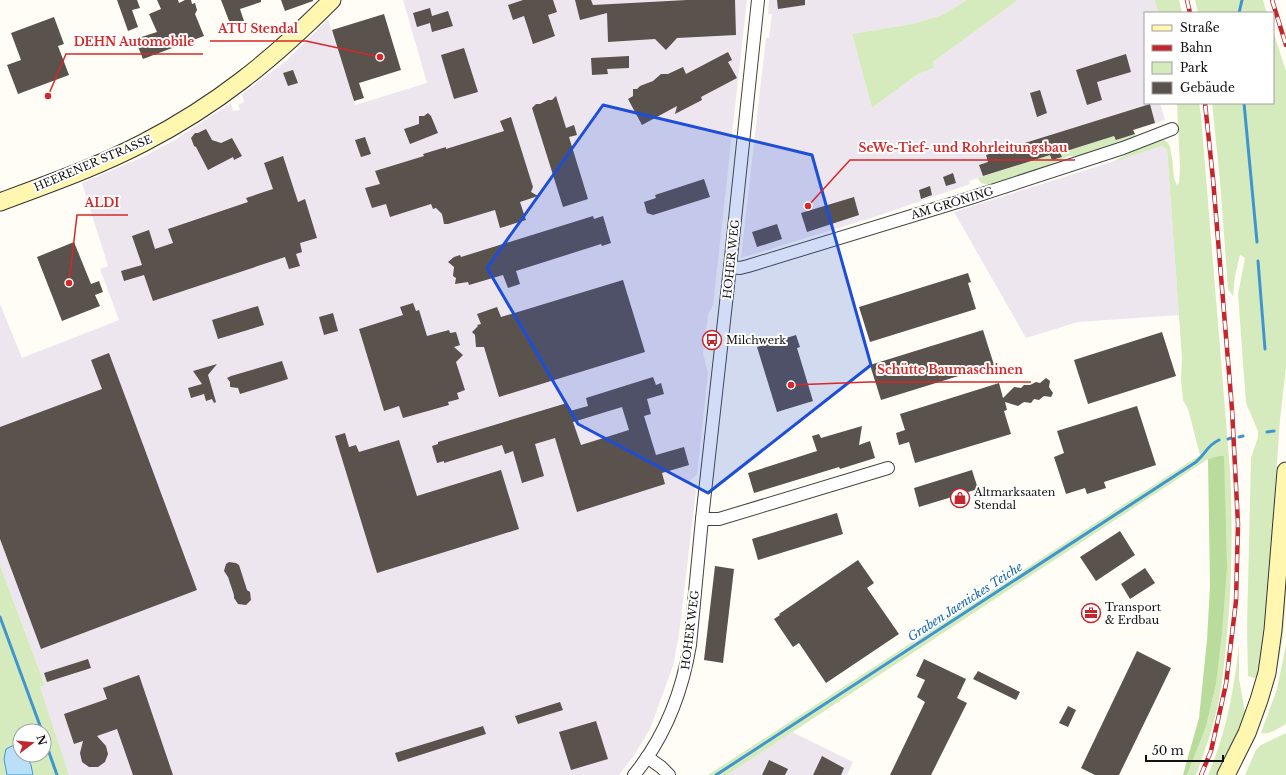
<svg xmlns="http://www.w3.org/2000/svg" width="1286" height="775" font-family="'Libre Baskerville',serif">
	<rect width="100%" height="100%" fill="#fffdf5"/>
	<g fill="#eee6ef">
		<path d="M403,0H747L713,305L708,315L703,353L708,373L697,475L689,481L696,490L679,635L673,666L650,729L634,755L619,775H69L39,687L45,685L0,565V304L22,358L119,320L100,269L108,266L82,183L143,157L175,140L231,103L233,111L240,110L238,105L244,102L242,94L287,60L328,19L355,105L427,83Z"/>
		<path d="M769,0H967L942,15L912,24L852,34L872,108L918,74L934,68L933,62L1018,0H1154L1159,13H1145V103H1160L1165,120L1134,130L1135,134L1116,140L1114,136L1052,160L1050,155L990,174L969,181L970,184L874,217L741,258L766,38H769L772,14H768Z"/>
		<path d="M1162,146L1167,150L1179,315L1078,322L1026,338L954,212Z"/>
		<path d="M792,732L853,762L847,775H727Z"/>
	</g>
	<g fill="#d5ebbd">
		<path d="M967,0H1018L933,62L934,68L918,74L872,108L852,34L912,24L942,15Z"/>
		<path d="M1154,0H1179L1182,13H1159Z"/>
		<path d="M1195,0H1263L1267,13H1198Z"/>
		<path d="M1273,31L1286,71V367L1280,420L1268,590L1262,661L1258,676L1254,678L1248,676L1247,628L1251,458L1258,437V431L1246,403L1238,294L1245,258L1240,255L1235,276L1233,296L1228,289L1220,181L1212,103H1273Z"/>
		<path d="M1177,103H1199L1201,116L1230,470C1233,529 1232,587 1226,646C1224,666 1222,688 1217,709C1212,731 1204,753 1196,775H1187L1206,727L1216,684L1224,456L1208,459L727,775H708L1200,455L1188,409L1183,400L1181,379L1182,358L1167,150L1162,146L1113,162C1122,157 1159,135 1166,141C1171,144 1171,153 1172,158C1174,167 1172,177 1177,185L1179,183L1180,167Z"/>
		<path d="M1135,134L1137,137L1134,139L1081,156H1069L1010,181L988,185L981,183L978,178L1050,155L1052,160L1061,157L1060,153L1114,136L1116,140Z"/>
		<path d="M0,565L45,685L40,687L69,775H33L31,765L26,755H44V731H20V749L14,745L4,759L7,775H0Z"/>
		<path d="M1286,576C1286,634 1279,677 1258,731L1256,727L1276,667L1279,647Z"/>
		<path d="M1239,645V679L1246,717L1220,775H1208C1226,734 1234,690 1239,645Z"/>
		<path d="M1286,645V724C1278,728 1271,735 1261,733L1277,689Z"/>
		<path d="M1286,733V775H1245L1256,750L1261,745Z"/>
	</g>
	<path fill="#b9dc9c" d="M1219,456H1224L1227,567L1222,632L1216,684L1206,727L1187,775H1183L1199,718L1207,640L1210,586L1208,459Z"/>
	<path fill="#b9e0f7" stroke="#3f96cf" d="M14,745L20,749V755H26L31,765L33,775H7L4,759L6,749Z"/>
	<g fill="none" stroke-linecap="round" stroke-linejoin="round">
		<g stroke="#3f96cf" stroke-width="3">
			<path d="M1239,13L1242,0"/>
			<path d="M1244,103L1257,242"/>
			<path d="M1258,261L1265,349"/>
			<path d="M1267,432L1274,431"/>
			<path d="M1239,437L1243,436"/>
			<path d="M1228,439L1231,438"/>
			<path d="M0,617L42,731"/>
			<path d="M44,738L57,775"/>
			<path d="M716,775L1196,462C1207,453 1206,446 1219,440"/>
		</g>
	</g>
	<g fill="#5a524d" fill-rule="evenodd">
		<path d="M117,0H137L140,8L132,10L138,27L128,31Z"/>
		<path d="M157,0H178L179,3L185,0H191L192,4L195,3L197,10L195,14L204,36L143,59L135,39L157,32L149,14L161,9Z"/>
		<path d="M221,0H261V2L240,9L244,21L231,26Z"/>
		<path d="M281,0H313V1L285,11Z"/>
		<path d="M523,0H553L557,12L548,15L555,36L533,44L524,16L513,20L508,5Z"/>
		<path d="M575,0H591L593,5L687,0H735L736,35L677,38L666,50L655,39L608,42L607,13L580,20Z"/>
		<path d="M777,0H805V5L778,9Z"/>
		<path d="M430,8L432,16L448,11L453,26L432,32L430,23L417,27L413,13Z"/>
		<path d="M384,14L401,70L359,83L364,98L354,101L332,30Z"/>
		<path d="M54,17L64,44L58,46L69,75L18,94L7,65L21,60L11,33Z"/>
		<path d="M464,48L478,92L454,99L441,55Z"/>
		<path d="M728,52L732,60L728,62L737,78L701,97L702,100L675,114L677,106L642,125L628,99L633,96V89H637L640,86L653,81L661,74H668L683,67L686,74Z"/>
		<path d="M1126,54L1131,72L1097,82L1102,100L1087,105L1076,70Z"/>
		<path d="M629,56V68L607,69L608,74L592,75L591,58Z"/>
		<path d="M293,70L298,83L288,86L283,73Z"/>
		<path d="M1040,90L1047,113L1037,117L1030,93Z"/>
		<path d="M556,96L566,128L574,125L577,135L569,137L588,199L563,207L532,108L536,104H540L548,100H552Z"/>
		<path d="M1150,104L1155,123L1133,130L1135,134L1116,140L1114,136L1060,153L1062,157L1052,160L1050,155L983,176L979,165L988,162L986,155Z"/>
		<path d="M428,113L431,116L438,133L410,144L404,129L419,124V116H424Z"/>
		<path d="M511,117L533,187L531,192L538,196L520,202L526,220L500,228L495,210L448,224H444L442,214L436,208L433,209L431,204L390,217L386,204L372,208L365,188L380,184L375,171L424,156L423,154L446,147V149L504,131L500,121Z"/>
		<path d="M206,129L212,140L221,143L232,138L242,156L234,160L233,157L208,170L196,147L194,146L191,138L195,133H198Z"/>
		<path d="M365,137L371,154L361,157L355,140Z"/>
		<path d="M283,156L298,202L305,199L317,238L300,243L302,252L296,254L300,266L289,269L285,257L153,301L144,275L124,281L121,271L142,265L132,236L149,230L155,249L173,243L168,229L248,202L246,198L273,189L264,163Z"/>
		<path d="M953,173L956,183L946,186L943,177Z"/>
		<path d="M704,179L710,197L653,215L647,213L644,202L656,198L655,195Z"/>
		<path d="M930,186L932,195L921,199L919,190Z"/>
		<path d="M854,197L859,215L807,232L801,213Z"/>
		<path d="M593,216L594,219L603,216L611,243L602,246L601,244L516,271L520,284L508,288L503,275L469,285L468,282L455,284L456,278L453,276L454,267L448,262L454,257L460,255L461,257Z"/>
		<path d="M777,224L782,239L757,247L752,232Z"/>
		<path d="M74,242L91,284L99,281L103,292L95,295L100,306L62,321L37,257Z"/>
		<path d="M968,273L971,282L968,283L976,309L870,342L859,307Z"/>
		<path d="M623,280L645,352L499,397L484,347H476L475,335L472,332L478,326L477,325L481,324L477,314L497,307L501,317Z"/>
		<path d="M413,303L416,311L419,310L427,336L449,330L450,333L456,332L460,345L454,347L463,355L456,362L465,390L457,393L459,399L448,402L449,405L403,418L399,406L384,411L359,329L403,315L400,307Z"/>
		<path d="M258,306L264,325L218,339L212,320Z"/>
		<path d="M333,313L338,331L324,335L319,317Z"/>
		<path d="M983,330L994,365L881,400L870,365Z"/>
		<path d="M1162,332L1176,376L1088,404L1074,360Z"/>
		<path d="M796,335L800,347L797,348L813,401L777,412L757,347Z"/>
		<path d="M109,353L197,590L41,649L0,539V427L102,389L91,360Z"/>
		<path d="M282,361L288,379L240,394L238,388L230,387V382L227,378L231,376Z"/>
		<path d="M217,364L208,375L216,402L214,403L212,399L206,401L204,394L191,398L188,388L202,384L193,371Z"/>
		<path d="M653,377L656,385L661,383L664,394L647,399L651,414L644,416L656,455L684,447L689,465L662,473L665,484L577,512L555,438L535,444L544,476L522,483L513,451L505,454L502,445L444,463V461L437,463L432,446L438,444V442L567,403L570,411L588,406L586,398ZM622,407L629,430L581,445L573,422Z"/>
		<path d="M1046,378L1050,381L1049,387L1053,393L1051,397L1044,396L1039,400L1034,399L1031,403L1024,402L1018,406L1005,402L1007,410L1004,411L1011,434L915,463L909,442L899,445L896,433L905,430L900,414L999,383L1003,398L1014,387L1021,388L1024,385H1030L1036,382L1040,383Z"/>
		<path d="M1137,406L1156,465L1104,482L1106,488L1087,494L1085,488L1066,494L1054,457L1064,453L1057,431Z"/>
		<path d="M862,426L859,445L870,441L875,458L840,469L839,467L754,493L748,473L817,451L812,436L819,434L821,438Z"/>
		<path d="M345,433L349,447L356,445L359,452L399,440L417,496L501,470L519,529L377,573L335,436Z"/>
		<path d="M972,470L978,489L919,507L914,488Z"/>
		<path d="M837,513L843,534L758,560L752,539Z"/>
		<path d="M1120,531L1135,555L1096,581L1080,557Z"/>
		<path d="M858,560L874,583L867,588L899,634L826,683L799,643L793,647L774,619L780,615L779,614Z"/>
		<path d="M229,562L236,563L239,565L247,590L250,592L251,600L246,605L238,604L234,598V595L228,577L224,571L226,564Z"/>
		<path d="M715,566L734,569L723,663L704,660Z"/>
		<path d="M1145,568L1155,583L1130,599L1121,584Z"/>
		<path d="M1137,651L1171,668L1119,775H1095L1081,768Z"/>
		<path d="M88,659L91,668L47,682L44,673Z"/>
		<path d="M924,659L966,679L957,698L967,703L931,775H890L925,702L917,697L925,680L916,676Z"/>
		<path d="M978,671L1020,692L1016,700L973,679Z"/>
		<path d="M139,675L173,775H133L117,729L97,736L106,746L108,754L105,762L98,767H89L82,762L80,753L83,741L74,744L64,714L107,699L103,688Z"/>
		<path d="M560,702L563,710L518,724L515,716Z"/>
		<path d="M1068,706L1076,710L1068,727L1059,723Z"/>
		<path d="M596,721L608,759L571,770L559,732Z"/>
		<path d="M483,726L486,734L398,762L395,753Z"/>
		<path d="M822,756L844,768L841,775H813Z"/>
		<path d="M769,760L788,769L785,775H762Z"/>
	</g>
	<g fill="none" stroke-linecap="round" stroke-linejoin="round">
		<g stroke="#444" stroke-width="14">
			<g id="street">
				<path d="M730,267L740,268L748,266L967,199L1123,148L1172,129"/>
				<path d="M702,519H719L888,468"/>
				<path d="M647,757L661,767L669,775"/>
				<path d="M634,775C665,737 682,693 690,645L702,519L730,267L758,0"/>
			</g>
		</g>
		<g stroke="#333" stroke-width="19">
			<g id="secondary">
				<path d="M0,202C48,184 97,167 143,143C217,105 273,59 332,0"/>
				<path d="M1226,775L1247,733L1259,700L1267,673L1273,630L1286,471"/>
			</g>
		</g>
		<use href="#street" stroke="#fff" stroke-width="12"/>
		<use href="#secondary" stroke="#fff6b0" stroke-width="17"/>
		<g stroke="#c4262e" stroke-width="4.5">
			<g id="rail">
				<path d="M1187,0L1190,13"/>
				<path d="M1272,0L1286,45"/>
				<path d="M1201,775L1211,751L1226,684L1236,601L1238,524L1232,409L1213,179L1205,103"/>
			</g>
		</g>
		<use href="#rail" stroke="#fff" stroke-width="3" stroke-dasharray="9" stroke-linecap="butt"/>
	</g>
	<path fill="#1d4ed8" fill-opacity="0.2" stroke="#1d4ed8" stroke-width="3" stroke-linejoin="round" d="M603,105L812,155L871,365L708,493L578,424L487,268Z"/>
	<defs>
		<g id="bus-ring" transform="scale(1)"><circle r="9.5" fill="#fff" stroke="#c4262e" stroke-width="1.5"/><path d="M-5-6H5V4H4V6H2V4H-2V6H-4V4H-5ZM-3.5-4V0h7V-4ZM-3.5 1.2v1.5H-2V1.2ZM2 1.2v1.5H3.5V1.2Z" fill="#c4262e"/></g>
		<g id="shop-ring" transform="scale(1)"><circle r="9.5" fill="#fff" stroke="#c4262e" stroke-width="1.5"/><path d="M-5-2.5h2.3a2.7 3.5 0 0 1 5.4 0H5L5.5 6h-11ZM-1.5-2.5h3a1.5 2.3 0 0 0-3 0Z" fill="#c4262e"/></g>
		<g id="office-ring" transform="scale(1)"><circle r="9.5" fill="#fff" stroke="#c4262e" stroke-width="1.5"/><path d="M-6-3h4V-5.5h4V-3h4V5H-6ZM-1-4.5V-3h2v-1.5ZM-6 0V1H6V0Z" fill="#c4262e"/></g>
	</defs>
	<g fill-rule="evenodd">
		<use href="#bus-ring" x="712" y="340"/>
		<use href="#shop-ring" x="960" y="498"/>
		<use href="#office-ring" x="1091" y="613"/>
	</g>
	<g text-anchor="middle" stroke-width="4" stroke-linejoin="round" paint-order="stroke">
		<g font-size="11" fill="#111" stroke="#fff">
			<text transform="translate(93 163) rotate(-23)" y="4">HEERENER STRASSE</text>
			<text transform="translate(952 203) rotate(-17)" y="4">AM GRÖNING</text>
			<text transform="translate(731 259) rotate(-84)" y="4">HOHER WEG</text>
			<text transform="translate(690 630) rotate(-83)" y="4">HOHER WEG</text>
		</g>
		<g font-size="11" fill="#111" stroke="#fff" text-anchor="start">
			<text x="726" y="344">Milchwerk</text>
			<text x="974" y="496">Altmarksaaten<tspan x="974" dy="13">Stendal</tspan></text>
			<text x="1105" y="611">Transport<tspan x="1105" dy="13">&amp; Erdbau</tspan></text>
		</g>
		<g font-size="12" font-style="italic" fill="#1768a6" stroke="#fff">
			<text transform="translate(965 602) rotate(-33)" y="4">Graben Jaenickes Teiche</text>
		</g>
	</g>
	<path fill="none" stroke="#d62828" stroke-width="1.5" d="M380 57L306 41H210M48 96L66 54H203M808 206L850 160H1075M69 283L77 215H128M791 385L869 382H1031"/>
	<g fill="#d62828" stroke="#fff" stroke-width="1.5">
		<circle cx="380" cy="57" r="4"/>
		<circle cx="48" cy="96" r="4"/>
		<circle cx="808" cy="206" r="4"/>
		<circle cx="69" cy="283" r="4"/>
		<circle cx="791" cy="385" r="4"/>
	</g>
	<g font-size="12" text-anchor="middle" font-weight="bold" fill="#d62828" stroke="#fff" stroke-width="4" stroke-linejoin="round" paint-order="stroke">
		<text x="258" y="33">ATU Stendal</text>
		<text x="134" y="46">DEHN Automobile</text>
		<text x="963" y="152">SeWe-Tief- und Rohrleitungsbau</text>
		<text x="102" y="207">ALDI</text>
		<text x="950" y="374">Schütte Baumaschinen</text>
	</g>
	<rect x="1144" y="12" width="130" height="92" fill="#ffffff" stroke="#a0a0a0"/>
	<rect x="1152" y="25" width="20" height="6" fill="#fff6b0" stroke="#a0a0a0"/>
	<text x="1180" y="32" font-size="12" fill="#111111">Straße</text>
	<rect x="1152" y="45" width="20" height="6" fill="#c4262e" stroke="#a0a0a0"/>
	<text x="1180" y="52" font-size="12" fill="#111111">Bahn</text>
	<rect x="1152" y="62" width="20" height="12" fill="#d5ebbd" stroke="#a0a0a0"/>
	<text x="1180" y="72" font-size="12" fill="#111111">Park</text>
	<rect x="1152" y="82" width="20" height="12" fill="#5a524d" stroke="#a0a0a0"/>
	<text x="1180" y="92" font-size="12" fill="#111111">Gebäude</text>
	<g transform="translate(32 743) rotate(74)"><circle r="19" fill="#ffffff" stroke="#a0a0a0"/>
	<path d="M0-3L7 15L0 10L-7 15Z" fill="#c4262e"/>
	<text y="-6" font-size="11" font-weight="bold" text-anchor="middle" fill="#111111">N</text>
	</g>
	<path d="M1146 755v6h77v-6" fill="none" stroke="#111111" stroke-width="2"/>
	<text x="1152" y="755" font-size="12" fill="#111111" stroke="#ffffff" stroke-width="3" paint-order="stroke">50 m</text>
</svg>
